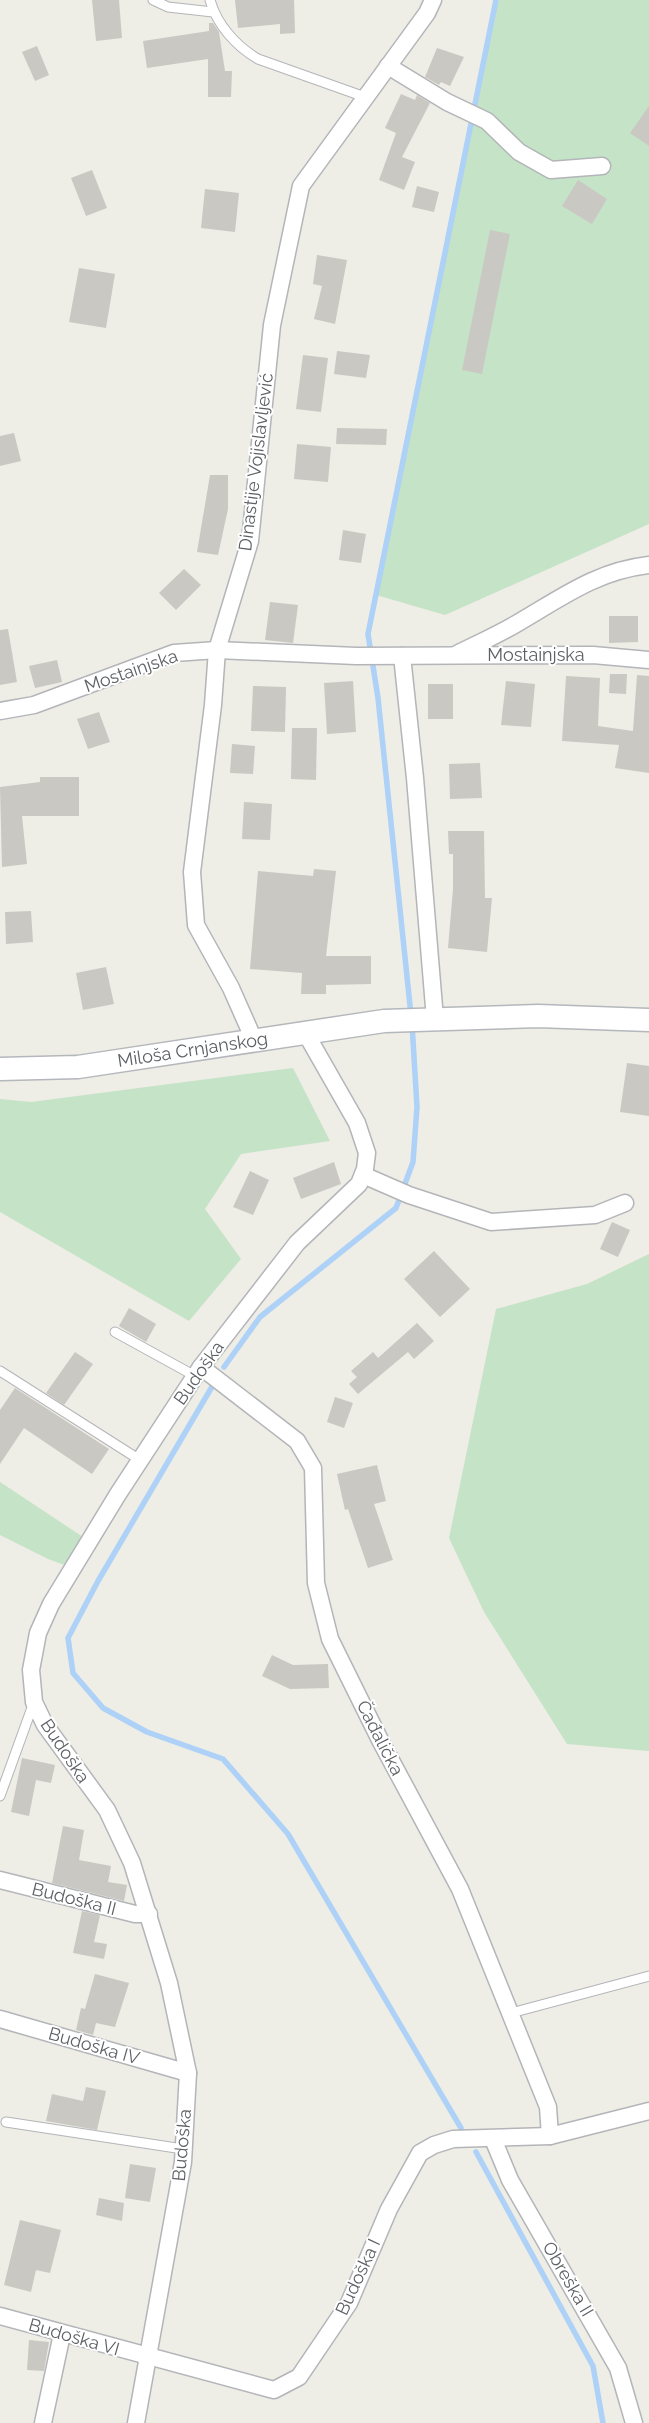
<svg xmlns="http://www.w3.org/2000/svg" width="649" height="2423" font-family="Raleway,sans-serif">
	<rect width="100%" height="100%" fill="#eeede6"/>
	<g fill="#c5e3c7">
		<path d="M499,0H649V524L445,615L376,595L457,202L485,46Z"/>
		<path d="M293,1068L330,1141L241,1154L205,1209L241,1259L189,1321L0,1212V1099L31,1102Z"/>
		<path d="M649,1254V1751L567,1744L484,1612L449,1538L496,1309L587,1284Z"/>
		<path d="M0,1482L89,1541L73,1568L48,1559L0,1535Z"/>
	</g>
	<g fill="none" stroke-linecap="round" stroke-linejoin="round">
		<g stroke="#add1f7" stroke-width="5.5">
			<path d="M411,1015L378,698L368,634L496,0"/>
			<path d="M224,1367L260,1317L396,1208L413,1162L417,1107L412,1024"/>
			<path d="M213,1385L98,1581L68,1638L73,1673L103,1708L147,1732L223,1759L288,1834L461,2128"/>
			<path d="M476,2152L593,2366L603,2423"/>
		</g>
	</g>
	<g fill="#cac8c2">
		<path d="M92,0H119L122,38L96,41Z"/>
		<path d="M235,0H294L295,33L280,34V24L238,28Z"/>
		<path d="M209,23H213L219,32L225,71H232L231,97H208V59L147,68L143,41L209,31Z"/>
		<path d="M37,46L49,75L35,81L22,52Z"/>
		<path d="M437,48L464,57L450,86L441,82L439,85L425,77Z"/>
		<path d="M401,94L415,100L417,95L430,103L402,157L415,162L404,190L379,180L396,133L385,128Z"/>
		<path d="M649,106V146L630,133Z"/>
		<path d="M92,170L107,208L86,216L71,178Z"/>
		<path d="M578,180L607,199L592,224L562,206Z"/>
		<path d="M417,186L439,192L434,212L412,207Z"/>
		<path d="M205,189L239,193L235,232L201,228Z"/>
		<path d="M490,230L510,234L482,374L462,370Z"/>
		<path d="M317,255L347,260L335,324L314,319L322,286L313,284Z"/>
		<path d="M79,268L115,274L106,328L69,322Z"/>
		<path d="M337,351L370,355L366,378L334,374Z"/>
		<path d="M303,355L328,358L321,412L296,409Z"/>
		<path d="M337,428L387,429L386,445L336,444Z"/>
		<path d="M14,433L21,461L0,466V436Z"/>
		<path d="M297,444L331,447L328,482L294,479Z"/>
		<path d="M210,475H228V509L218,555L197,552Z"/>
		<path d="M343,530L366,534L361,563L339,560Z"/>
		<path d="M184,569L201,585L176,610L159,593Z"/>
		<path d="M270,602L298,605L293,643L265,640Z"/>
		<path d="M609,616H638V642L609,643Z"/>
		<path d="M8,629L17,682L0,685V630Z"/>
		<path d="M57,660L62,682L35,688L29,666Z"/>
		<path d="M610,674H627L626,694L609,693Z"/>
		<path d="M637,675L649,676V773L615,768L619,745L562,741L566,676L600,678L598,726L633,731Z"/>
		<path d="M353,681L356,732L327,734L324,683Z"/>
		<path d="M506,681L535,684L531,727L501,725Z"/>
		<rect x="428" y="684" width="25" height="35"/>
		<path d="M253,686L286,687L285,732L251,731Z"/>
		<path d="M99,712L110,742L88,749L77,719Z"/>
		<path d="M292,728H317L316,780L291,779Z"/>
		<path d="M232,744L255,746L253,774L230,773Z"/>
		<path d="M480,763L482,798L450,799L449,764Z"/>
		<path d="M40,777H79V816H22L27,864L2,867L0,787L40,782Z"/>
		<path d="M244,802L272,804L270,840L242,839Z"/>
		<path d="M448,831H484L485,898H492L487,952L448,948L453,889V854H449Z"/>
		<path d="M314,869L336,871L326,956H371V984L326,985V994H301L302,973L250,969L258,871L313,876Z"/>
		<path d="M31,911L33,942L6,944L5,912Z"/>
		<path d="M106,967L114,1004L83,1010L76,973Z"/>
		<path d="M627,1063L649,1066V1116L620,1112Z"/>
		<path d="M334,1162L341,1184L301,1199L293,1178Z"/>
		<path d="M250,1171L269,1180L253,1215L233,1207Z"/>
		<path d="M612,1222L630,1230L618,1257L600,1249Z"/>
		<path d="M434,1251L470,1289L440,1317L404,1279Z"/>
		<path d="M129,1308L156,1324L146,1342L119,1326Z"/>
		<path d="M417,1323L434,1341L414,1359L408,1352L358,1394L349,1384L357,1377L351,1371L373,1352L378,1358Z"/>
		<path d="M75,1352L93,1364L64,1405L46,1393Z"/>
		<path d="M15,1388L109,1449L92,1474L24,1428L0,1464V1410Z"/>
		<path d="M335,1397L353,1403L344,1428L327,1422Z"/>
		<path d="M377,1465L386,1501L374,1504L393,1560L368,1568L348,1509L345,1510L337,1474Z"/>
		<path d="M272,1655L293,1665L328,1664L329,1688L290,1689L262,1676Z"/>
		<path d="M22,1758L55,1765L51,1783L36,1780L29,1816L11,1812Z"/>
		<path d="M63,1826L84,1830L79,1860L111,1866L108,1882L127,1885L124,1901L52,1883Z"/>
		<path d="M82,1911L100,1915L94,1942L107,1944L104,1959L73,1953Z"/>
		<path d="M95,1974L129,1983L115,2027L96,2023L93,2035L76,2030L81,2008L85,2009Z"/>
		<path d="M86,2087L106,2091L97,2130L46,2121L52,2094L83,2101Z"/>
		<path d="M130,2164L156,2168L150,2202L125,2198Z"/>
		<path d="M99,2198L124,2203L122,2221L96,2215Z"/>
		<path d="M20,2220L61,2230L50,2273L36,2270L31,2292L4,2285Z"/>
		<path d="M29,2340L49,2342L44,2371L27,2370Z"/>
	</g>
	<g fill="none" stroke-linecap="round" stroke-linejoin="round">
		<g stroke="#b3b5b9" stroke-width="11">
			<g id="service">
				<path d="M153,0L168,7L213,12"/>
				<path d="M210,0C217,25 236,46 258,59L365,97"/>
				<path d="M115,1332L195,1376"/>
				<path d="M0,1371L140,1460"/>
				<path d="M0,1796L34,1702"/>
				<path d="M511,2013L649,1976"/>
				<path d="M6,2122L183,2149"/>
			</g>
		</g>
		<g stroke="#b3b5b9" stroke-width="19">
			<g id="minor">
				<path d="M388,66L447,102L487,121L519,152L551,170L602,166"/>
				<path d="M457,654C477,644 497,635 516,624C561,598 596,571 649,565"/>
				<path d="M402,656L415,778L435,1019"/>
				<path d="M0,711L34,705L174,653L217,650L356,656L593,655L649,660"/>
				<path d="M254,1040L231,988L196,925L192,872L213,705L217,650L250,541L272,325L301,186L427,13L433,0"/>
				<path d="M363,1175L409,1195L491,1222L595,1215L625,1203"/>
				<path d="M201,1367L297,1441L313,1468L316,1583L330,1639L380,1740L460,1889L548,2107L550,2136"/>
				<path d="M0,1880L135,1914H149"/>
				<path d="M0,2019L188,2073"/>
				<path d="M493,2139L510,2180L618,2368L634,2423"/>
				<path d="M0,2316L274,2390L299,2377L349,2303L389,2209L420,2153L434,2145L453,2139L550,2136L649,2111"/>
				<path d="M43,2423L62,2334"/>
				<path d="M136,2423L183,2162L188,2073L169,1983L132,1863L107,1810L45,1725L34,1702L31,1670L38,1633L51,1604L118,1494L201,1367L297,1243L359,1184L365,1169L367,1153L357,1123L305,1032"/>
			</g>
		</g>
		<g stroke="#b4b7bb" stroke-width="25">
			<g id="secondary">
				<path id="s1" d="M0,1069L78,1067L384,1021L538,1016L649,1020"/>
			</g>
		</g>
		<use href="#service" stroke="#fff" stroke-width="9"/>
		<use href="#minor" stroke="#fff" stroke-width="16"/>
		<use href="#secondary" stroke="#fff" stroke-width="22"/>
	</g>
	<g text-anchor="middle" stroke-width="4" stroke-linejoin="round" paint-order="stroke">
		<g font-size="18" fill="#5d6064" stroke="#fff">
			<text transform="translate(256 462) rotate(-83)" y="6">Dinastije Vojislavljević</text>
			<text x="536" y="661">Mostainjska</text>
			<text transform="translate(131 671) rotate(-19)" y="6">Mostainjska</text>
			<text dy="6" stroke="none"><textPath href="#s1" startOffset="194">Miloša Crnjanskog</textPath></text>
			<text transform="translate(199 1373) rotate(-55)" y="6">Budoška</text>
			<text transform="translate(380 1738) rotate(63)" y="6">Čađalička</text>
			<text transform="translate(65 1751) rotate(56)" y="6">Budoška</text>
			<text transform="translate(74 1899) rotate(14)" y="6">Budoška II</text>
			<text transform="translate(94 2046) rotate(16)" y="6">Budoška IV</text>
			<text transform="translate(182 2145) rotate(-85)" y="6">Budoška</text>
			<text transform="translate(358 2277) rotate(-65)" y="6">Budoška I</text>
			<text transform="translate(568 2279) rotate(60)" y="6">Obreška II</text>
			<text transform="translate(74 2337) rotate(16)" y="6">Budoška VI</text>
		</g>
	</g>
</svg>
